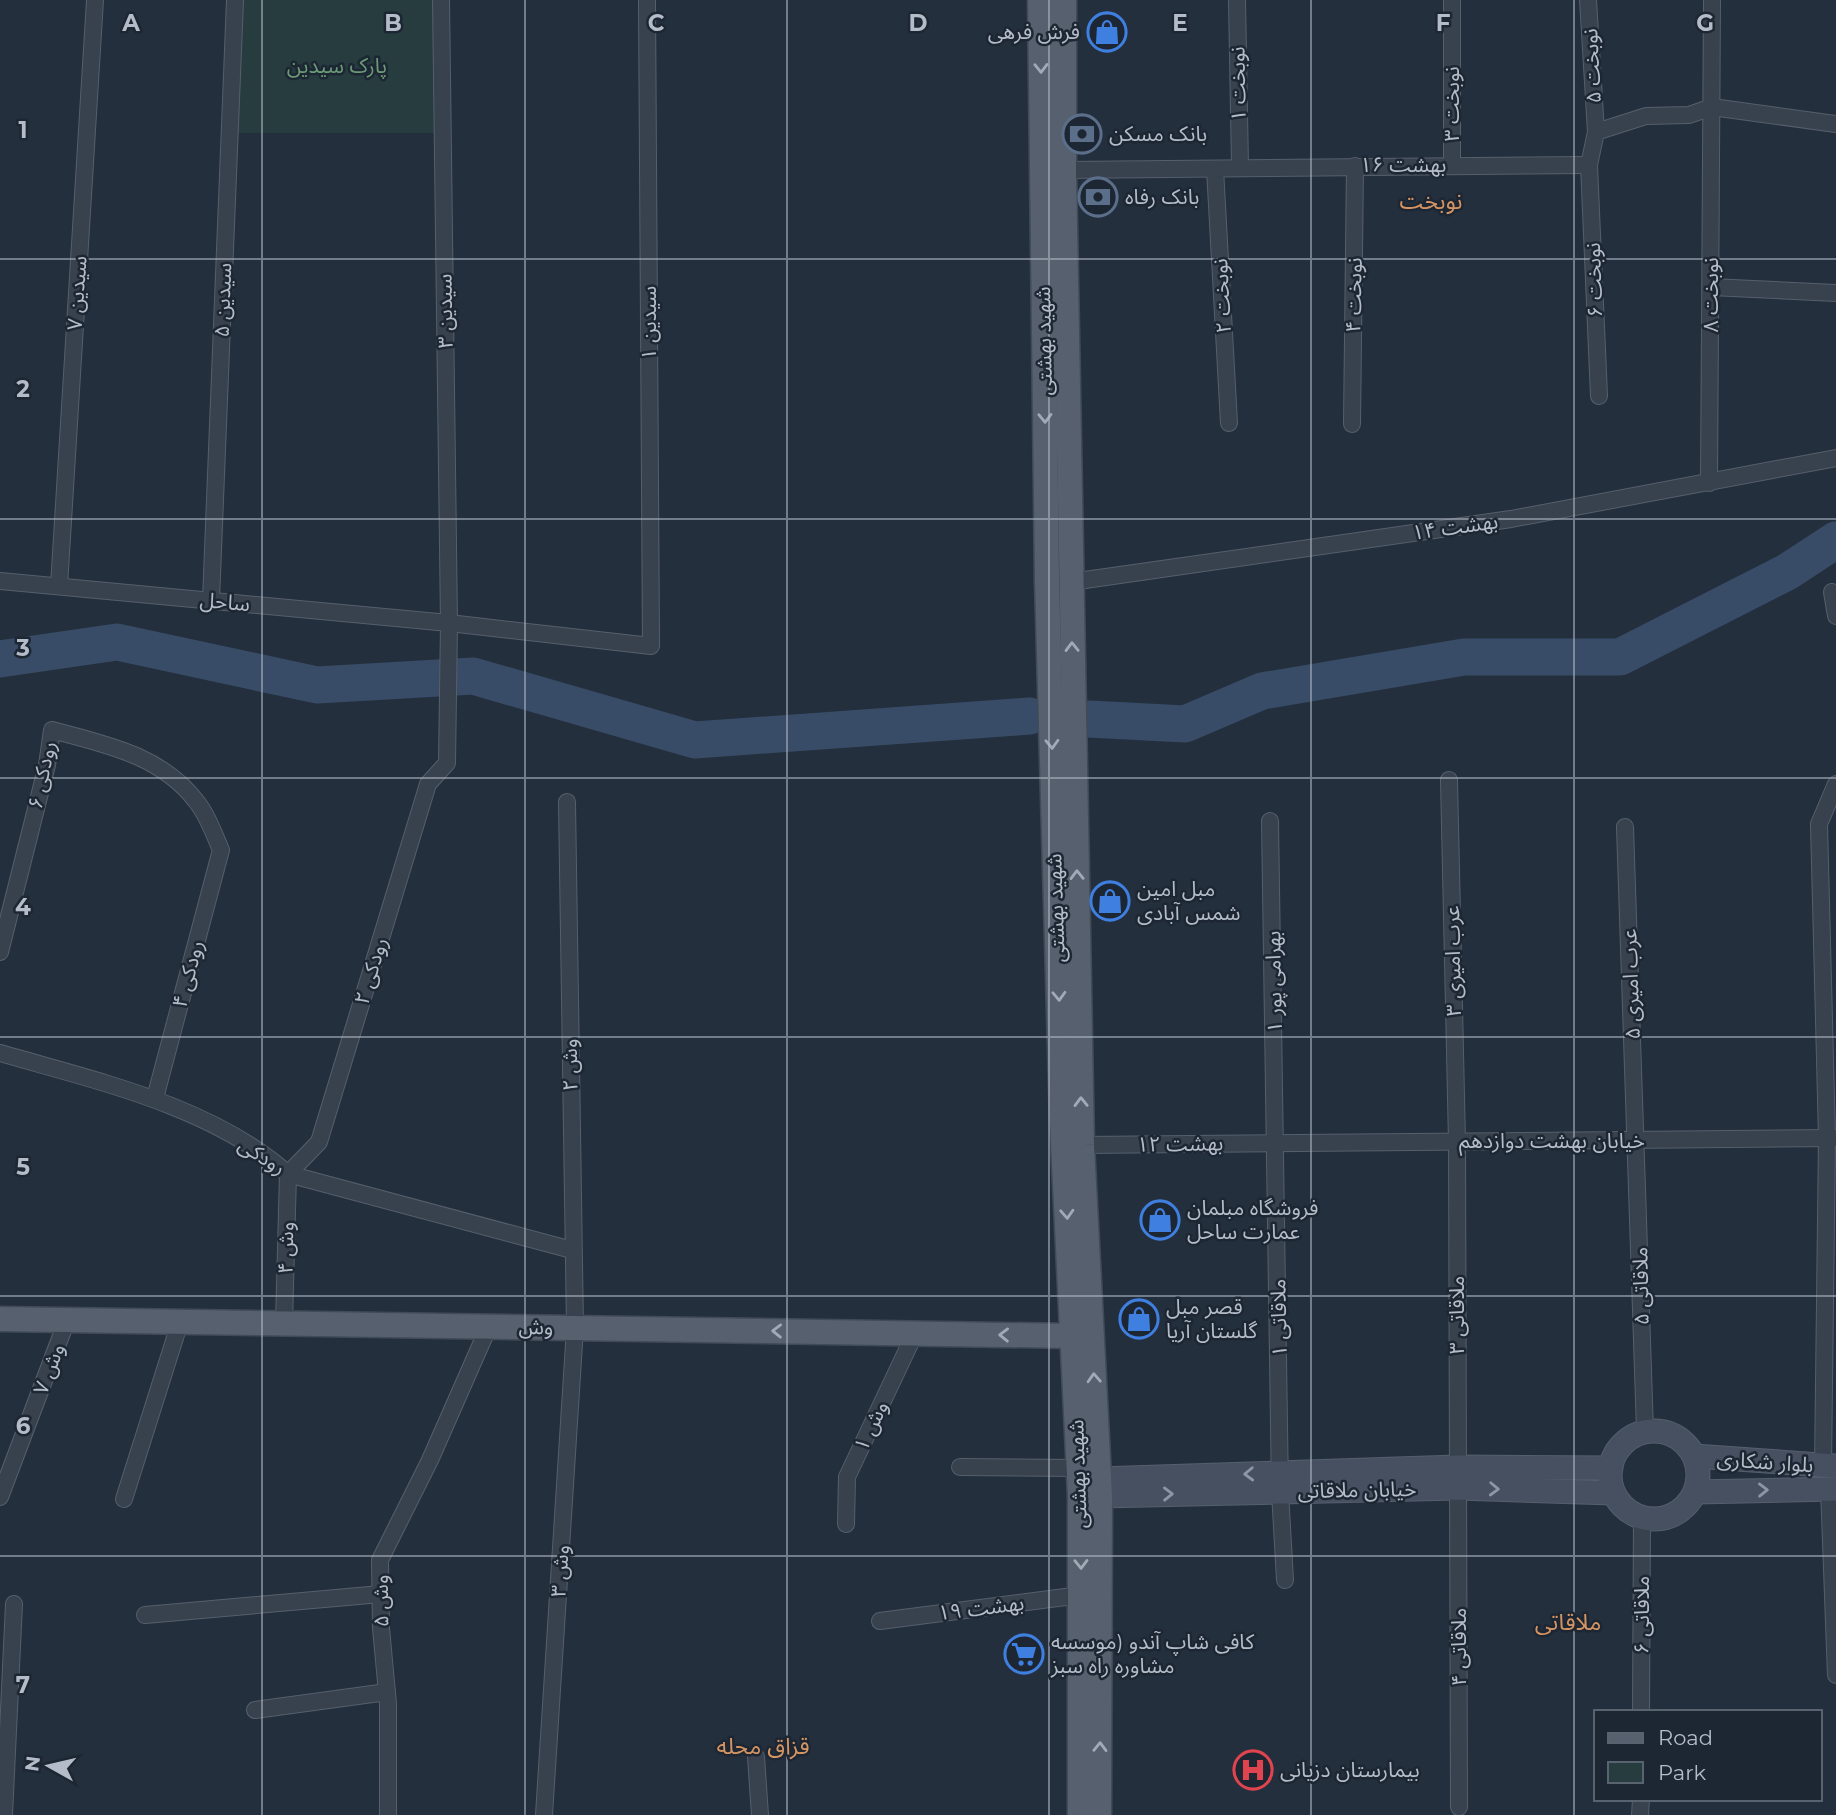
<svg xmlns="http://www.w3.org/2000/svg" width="1836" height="1815" font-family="Montserrat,'Noto Sans Arabic',sans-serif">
	<rect width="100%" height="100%" fill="#242f3e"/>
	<path fill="#263c3f" d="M235,0H441L443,133H230Z"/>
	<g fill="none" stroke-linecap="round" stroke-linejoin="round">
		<g stroke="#394c67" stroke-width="37">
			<path d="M0,659L117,642L317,685L473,676L695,740L1030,716"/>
			<path d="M1089,719L1185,724L1262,691L1464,657H1620L1787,572L1836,540"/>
		</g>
		<g stroke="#565f6c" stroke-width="18">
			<g id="street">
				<path d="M1237,0L1240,167"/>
				<path d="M1452,0V165"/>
				<path d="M1588,0L1596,132"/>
				<path d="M1215,169L1229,423"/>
				<path d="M1064,170L1589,165"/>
				<path d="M1711,287L1836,293"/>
				<path d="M1599,396L1589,165L1596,132L1646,116L1689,115L1712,107L1836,124"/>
				<path d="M1352,424L1355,166"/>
				<path d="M1709,483L1712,0"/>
				<path d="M0,581L449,623L651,646L647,0"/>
				<path d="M1071,582L1511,519L1836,458"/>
				<path d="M59,586L95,0"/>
				<path d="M1832,592L1836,616"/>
				<path d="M211,600L235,0"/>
				<path d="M1449,780L1457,1142L1459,1807"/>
				<path d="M1270,821L1280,1492L1285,1580"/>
				<path d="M1625,827L1645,1431"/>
				<path d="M0,952L47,765L52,730C104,744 161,755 196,801C207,814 214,834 221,850L155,1098"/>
				<path d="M0,1053C96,1081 212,1106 288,1174L572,1250"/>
				<path d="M1082,1145L1836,1138"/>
				<path d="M288,1174L319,1142L428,784L447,763L449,623L441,0"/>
				<path d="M284,1323L288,1174"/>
				<path d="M1823,1466L1827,1138L1819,824L1836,784"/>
				<path d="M960,1467L1079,1468"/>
				<path d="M1829,1489L1836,1675"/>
				<path d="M0,1497L67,1320"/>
				<path d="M124,1499L180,1322"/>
				<path d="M846,1524L847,1477L915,1333"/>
				<path d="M145,1615L381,1594"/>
				<path d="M880,1621L1081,1595"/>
				<path d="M255,1710L387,1692"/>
				<path d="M1641,1712L1642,1517"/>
				<path d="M756,1757L760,1815"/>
				<path d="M4,1815L14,1604"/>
				<path d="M388,1815V1704L381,1628L380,1560L430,1460L489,1326"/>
				<path d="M544,1815L575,1328L567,802"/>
				<path d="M1640,1815L1641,1799"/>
			</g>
		</g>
		<g stroke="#565f6c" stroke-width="25">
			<g id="secondary">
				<circle cx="1654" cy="1475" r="44"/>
				<path d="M1694,1456L1836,1466"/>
				<path d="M1099,1479L1457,1467L1611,1468"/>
				<path d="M1695,1492L1836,1489"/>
				<path d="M1100,1496L1458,1488L1613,1493"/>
			</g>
		</g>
		<g stroke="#414a57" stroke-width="27">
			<g id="primary">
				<path d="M1040,0L1047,581L1062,1122L1080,1496V1815"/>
				<path d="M1064,0V170L1082,1145L1100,1496L1099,1815"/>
				<path d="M0,1319L1072,1336"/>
			</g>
		</g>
		<use href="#street" stroke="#38414e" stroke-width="16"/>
		<use href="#secondary" stroke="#465061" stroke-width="23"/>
		<use href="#primary" stroke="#56606e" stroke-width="24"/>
	</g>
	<defs><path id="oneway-chevron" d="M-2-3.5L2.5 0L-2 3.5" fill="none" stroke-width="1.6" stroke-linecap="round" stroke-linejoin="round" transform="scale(1.75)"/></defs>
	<g stroke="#a1aab7">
		<use href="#oneway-chevron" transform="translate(1041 68) rotate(89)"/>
		<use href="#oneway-chevron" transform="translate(1045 418) rotate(89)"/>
		<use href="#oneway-chevron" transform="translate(1072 647) rotate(-91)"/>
		<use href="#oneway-chevron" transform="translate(1052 744) rotate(88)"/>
		<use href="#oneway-chevron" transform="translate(1077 875) rotate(-91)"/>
		<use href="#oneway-chevron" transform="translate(1059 996) rotate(88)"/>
		<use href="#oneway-chevron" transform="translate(1081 1102) rotate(-91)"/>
		<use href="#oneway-chevron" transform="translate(1067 1214) rotate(87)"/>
		<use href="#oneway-chevron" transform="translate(777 1331) rotate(-179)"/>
		<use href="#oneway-chevron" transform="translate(1004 1335) rotate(-179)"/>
		<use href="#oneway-chevron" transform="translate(1094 1378) rotate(-93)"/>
		<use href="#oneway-chevron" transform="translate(1081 1564) rotate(89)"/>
		<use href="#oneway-chevron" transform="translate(1100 1747) rotate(-89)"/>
	</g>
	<g stroke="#8e96a5">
		<use href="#oneway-chevron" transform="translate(1249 1474) rotate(178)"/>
		<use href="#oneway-chevron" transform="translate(1494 1489) rotate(2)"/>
		<use href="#oneway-chevron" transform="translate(1763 1490) rotate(-1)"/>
		<use href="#oneway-chevron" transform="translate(1168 1494) rotate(-1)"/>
	</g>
	<path fill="none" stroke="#b4bcc9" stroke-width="2" stroke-opacity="0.55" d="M262,0V1815M525,0V1815M787,0V1815M1049,0V1815M1311,0V1815M1574,0V1815M0,259H1836M0,519H1836M0,778H1836M0,1037H1836M0,1296H1836M0,1556H1836"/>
	<defs>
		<g id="shop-ring" transform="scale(2.0125)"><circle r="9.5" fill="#1d2633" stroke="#3f7fe0" stroke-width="1.5"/><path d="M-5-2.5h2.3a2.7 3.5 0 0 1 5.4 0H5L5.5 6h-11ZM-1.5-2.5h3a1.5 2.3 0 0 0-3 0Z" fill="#3f7fe0"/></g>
		<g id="bank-ring" transform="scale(2.0125)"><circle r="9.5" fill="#1d2633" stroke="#5c6f8a" stroke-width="1.5"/><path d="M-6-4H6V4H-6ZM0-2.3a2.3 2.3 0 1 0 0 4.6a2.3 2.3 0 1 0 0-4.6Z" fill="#5c6f8a"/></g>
		<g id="supermarket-ring" transform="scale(2.0125)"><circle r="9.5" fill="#1d2633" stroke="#3f7fe0" stroke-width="1.5"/><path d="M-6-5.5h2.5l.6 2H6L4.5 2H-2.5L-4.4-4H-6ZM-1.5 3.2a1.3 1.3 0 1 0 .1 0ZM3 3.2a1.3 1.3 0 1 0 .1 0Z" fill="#3f7fe0"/></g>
		<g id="hospital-ring" transform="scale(2.0125)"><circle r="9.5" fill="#1d2633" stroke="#e0444e" stroke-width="1.5"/><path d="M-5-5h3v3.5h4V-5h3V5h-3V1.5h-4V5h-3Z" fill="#e0444e"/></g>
	</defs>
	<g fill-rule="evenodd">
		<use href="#shop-ring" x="1107" y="32"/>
		<use href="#bank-ring" x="1082" y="134"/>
		<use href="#bank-ring" x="1098" y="197"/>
		<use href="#shop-ring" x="1110" y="901"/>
		<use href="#shop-ring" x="1160" y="1220"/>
		<use href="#shop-ring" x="1139" y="1319"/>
		<use href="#supermarket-ring" x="1024" y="1654"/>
		<use href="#hospital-ring" x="1253" y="1770"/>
	</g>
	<g text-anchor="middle" stroke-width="5" stroke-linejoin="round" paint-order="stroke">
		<g font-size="21" fill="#b4bcc9" stroke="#1d2633" text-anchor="start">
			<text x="1080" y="39" text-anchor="end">فرش فرهی</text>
			<text x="1109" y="141">بانک مسکن</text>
			<text x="1125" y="204">بانک رفاه</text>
			<text x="1137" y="896">مبل امین<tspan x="1137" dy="24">شمس آبادی</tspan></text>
			<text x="1187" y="1215">فروشگاه مبلمان<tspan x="1187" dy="24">عمارت ساحل</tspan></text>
			<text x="1166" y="1314">قصر مبل<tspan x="1166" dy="24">گلستان آریا</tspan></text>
			<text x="1051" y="1649">کافی شاپ آندو (موسسه<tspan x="1051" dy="24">مشاوره راه سبز</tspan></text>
			<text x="1280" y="1777">بیمارستان دزیانی</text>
		</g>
		<g font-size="21" fill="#6b9a76" stroke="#1d2633">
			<text x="337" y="73">پارک سیدین</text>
		</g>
		<g font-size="21" fill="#b4bcc9" stroke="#1d2633">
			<text transform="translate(1592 66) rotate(-93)" y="7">۵ نوبخت</text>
			<text transform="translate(1238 84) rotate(-91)" y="7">۱ نوبخت</text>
			<text transform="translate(1452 104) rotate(-90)" y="7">۳ نوبخت</text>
			<text x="1403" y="172">۱۶ بهشت</text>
			<text transform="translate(1594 280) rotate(-92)" y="7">نوبخت ۶</text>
			<text transform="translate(77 293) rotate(-86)" y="7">سیدین ۷</text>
			<text transform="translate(1354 295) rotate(-89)" y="7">۴ نوبخت</text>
			<text transform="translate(1711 295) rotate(-90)" y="7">۸ نوبخت</text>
			<text transform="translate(1222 296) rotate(-93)" y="7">۲ نوبخت</text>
			<text transform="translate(223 300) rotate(-88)" y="7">سیدین ۵</text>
			<text transform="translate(445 311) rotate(-91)" y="7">سیدین ۳</text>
			<text transform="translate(649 323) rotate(-90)" y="7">سیدین ۱</text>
			<text transform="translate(1044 341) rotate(-91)" y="7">شهید بهشتی</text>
			<text transform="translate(1455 527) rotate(-8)" y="7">بهشت ۱۴</text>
			<text transform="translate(225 602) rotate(5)" y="7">ساحل</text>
			<text transform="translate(42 775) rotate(-78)" y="7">رودکی ۶</text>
			<text transform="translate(1056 908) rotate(-92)" y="7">شهید بهشتی</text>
			<text transform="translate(1453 961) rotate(-91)" y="7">۳ عرب امیری</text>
			<text transform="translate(371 971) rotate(-73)" y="7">رودکی ۲</text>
			<text transform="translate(188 974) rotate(-75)" y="7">رودکی ۴</text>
			<text transform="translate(1274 982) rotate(-91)" y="7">۱ بهرامی پور</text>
			<text transform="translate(1631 984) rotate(-92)" y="7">۵ عرب امیری</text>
			<text transform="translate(570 1065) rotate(-91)" y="7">وش ۲</text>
			<text x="1552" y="1148">خیابان بهشت دوازدهم</text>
			<text transform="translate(1180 1144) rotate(-1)" y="7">۱۲ بهشت</text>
			<text transform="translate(262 1156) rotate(32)" y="7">رودکی</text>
			<text transform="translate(286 1248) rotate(-89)" y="7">وش ۴</text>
			<text transform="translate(1641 1286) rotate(-91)" y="7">ملاقاتی ۵</text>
			<text transform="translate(1457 1315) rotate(-90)" y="7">ملاقاتی ۳</text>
			<text transform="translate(1279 1318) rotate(-91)" y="7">ملاقاتی ۱</text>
			<text transform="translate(536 1327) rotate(1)" y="7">وش</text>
			<text transform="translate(49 1369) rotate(-69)" y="7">وش ۷</text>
			<text transform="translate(871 1426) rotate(-65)" y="7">وش ۱</text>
			<text transform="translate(1765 1462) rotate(4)" y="7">بلوار شکاری</text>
			<text transform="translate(1078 1474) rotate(-92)" y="7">شهید بهشتی</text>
			<text transform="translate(1357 1490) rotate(-1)" y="7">خیابان ملاقاتی</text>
			<text transform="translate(560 1571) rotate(-86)" y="7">وش ۳</text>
			<text transform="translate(381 1601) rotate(-91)" y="7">وش ۵</text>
			<text transform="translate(981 1608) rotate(-7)" y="7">بهشت ۱۹</text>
			<text transform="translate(1642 1615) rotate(-90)" y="7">۶ ملاقاتی</text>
			<text transform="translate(1459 1647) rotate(-90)" y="7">ملاقاتی ۴</text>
		</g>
		<g font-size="23" fill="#d59563" stroke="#1d2633">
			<text x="1431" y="209">نوبخت</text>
			<text x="1568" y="1630">ملاقاتی</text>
			<text x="763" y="1754">قزاق محله</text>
		</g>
	</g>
	<g font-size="23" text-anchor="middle" font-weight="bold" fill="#b4bcc9" stroke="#1d2633" stroke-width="5" stroke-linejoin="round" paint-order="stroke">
		<text x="131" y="31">A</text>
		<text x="393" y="31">B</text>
		<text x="656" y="31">C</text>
		<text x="918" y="31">D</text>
		<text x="1180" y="31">E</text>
		<text x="1443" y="31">F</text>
		<text x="1705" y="31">G</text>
		<text x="23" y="138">1</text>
		<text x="23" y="397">2</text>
		<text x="23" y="656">3</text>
		<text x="23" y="915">4</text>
		<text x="23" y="1175">5</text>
		<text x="23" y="1434">6</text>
		<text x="23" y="1693">7</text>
	</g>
	<rect x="1594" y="1710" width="228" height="91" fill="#1d2633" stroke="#59626f" stroke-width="2"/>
	<rect x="1608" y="1733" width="35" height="10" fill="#56606e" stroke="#59626f" stroke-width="2"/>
	<text x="1658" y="1745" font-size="21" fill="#b4bcc9">Road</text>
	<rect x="1608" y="1762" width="35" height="21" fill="#263c3f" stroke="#59626f" stroke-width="2"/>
	<text x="1658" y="1780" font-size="21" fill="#b4bcc9">Park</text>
	<g transform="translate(49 1766) rotate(278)" stroke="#1d2633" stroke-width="5" paint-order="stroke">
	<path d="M0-5L12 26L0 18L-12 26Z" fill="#b4bcc9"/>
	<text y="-10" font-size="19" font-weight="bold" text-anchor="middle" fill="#b4bcc9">N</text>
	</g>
</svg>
